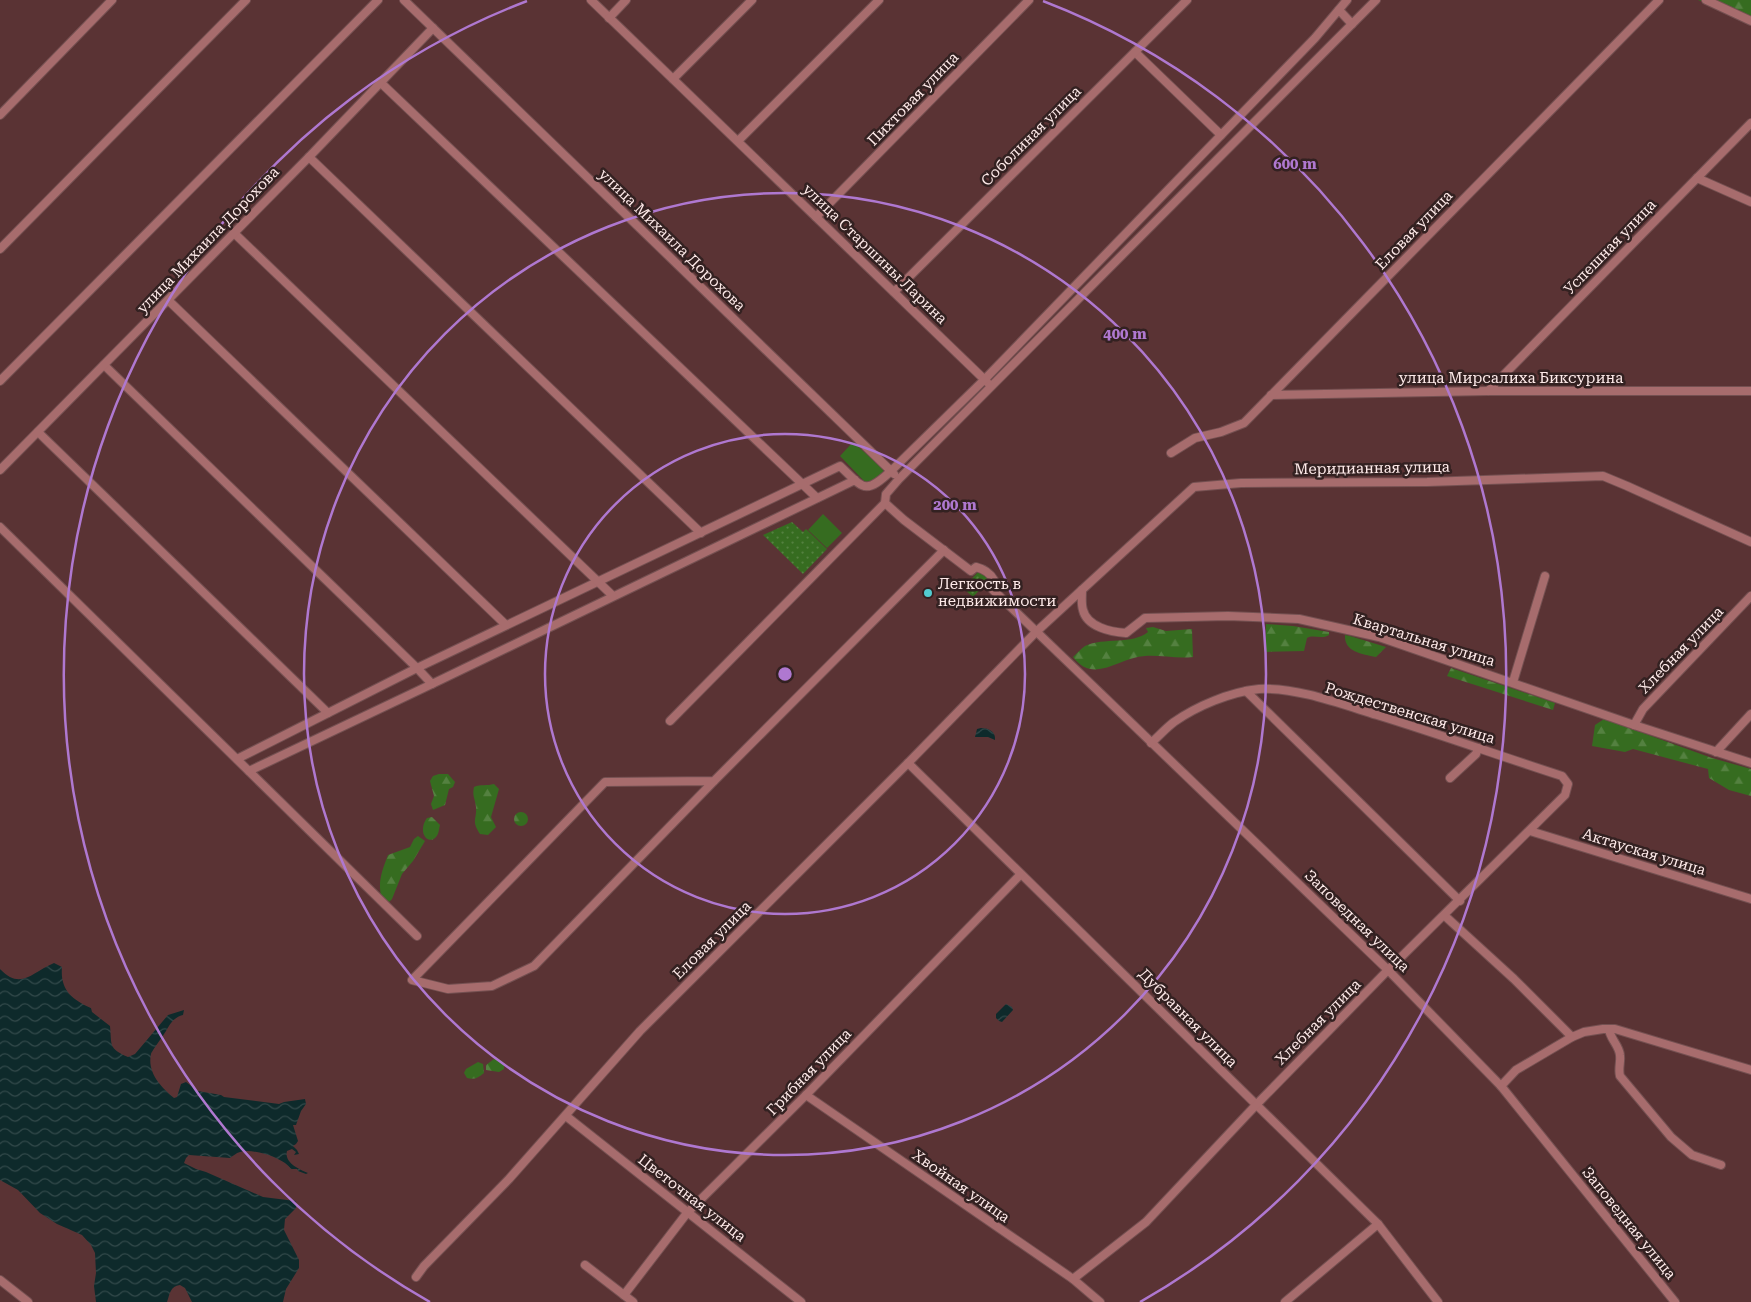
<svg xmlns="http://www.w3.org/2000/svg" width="1751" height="1302" font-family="'Roboto Serif',serif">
	<defs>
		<pattern id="forest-firs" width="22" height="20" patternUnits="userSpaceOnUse" patternTransform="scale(1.25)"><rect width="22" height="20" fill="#366c20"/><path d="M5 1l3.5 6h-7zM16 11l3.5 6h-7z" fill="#548140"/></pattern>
		<pattern id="park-dots" width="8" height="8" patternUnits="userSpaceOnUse" patternTransform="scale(1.25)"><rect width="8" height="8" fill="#366c20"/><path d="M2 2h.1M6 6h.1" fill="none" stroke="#548140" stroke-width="1.8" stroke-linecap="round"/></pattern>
		<pattern id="water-waves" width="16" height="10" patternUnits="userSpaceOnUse" patternTransform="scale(1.25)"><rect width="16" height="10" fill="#0e2a2b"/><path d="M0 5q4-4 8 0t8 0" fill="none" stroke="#32494a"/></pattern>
	</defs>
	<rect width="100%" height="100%" fill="#5a3334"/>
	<g fill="#366c20">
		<path d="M853,442L881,467L884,472L873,483L865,482L840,456Z"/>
		<path d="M823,514L842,533L827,548L808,530Z"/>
	</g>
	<g fill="url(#forest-firs)">
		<path d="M1698,0H1751V20Z"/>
		<path d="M1266,624L1293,626L1329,632V635C1321,640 1314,634 1307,638L1304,651L1265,652Z"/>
		<path d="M1153,627L1166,631L1192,629L1193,657C1177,659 1161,655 1145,656C1119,657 1094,685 1073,657C1076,654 1081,649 1085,646C1104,637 1132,645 1148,632L1146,628Z"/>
		<path d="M1345,635L1350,636L1386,647L1376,657C1362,654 1344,652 1345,635Z"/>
		<path d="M1451,668L1555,703L1553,710L1447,676Z"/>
		<path d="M1604,719L1712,758L1751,769V796L1729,790L1709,778L1708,769L1633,749L1625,752L1592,746L1595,725Z"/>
		<path d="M439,774H448L455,782L453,787L449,789L445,805L433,810L431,804L434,796L430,781L433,776Z"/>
		<path d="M494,784L499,789L491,817L496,827L488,835L480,834C471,820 477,820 476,807C475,798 472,796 474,787C481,784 487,786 494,784Z"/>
		<circle cx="521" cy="819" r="7"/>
		<path d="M432,817L440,825C439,828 439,834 436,837C428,846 417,832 427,818Z"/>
		<path d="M418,836L425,841L413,861L402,874L392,899L389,902L382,899C377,882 382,871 388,855L410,847L414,839Z"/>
		<path d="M494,1059L502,1061L504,1065V1069L499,1072L486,1070V1065Z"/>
		<path d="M478,1062L483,1064L484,1073C478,1078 474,1080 467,1078L464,1073L466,1069Z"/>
	</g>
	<g fill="url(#park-dots)">
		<path d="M792,522L803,532L806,529L827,549L803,574L763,535Z"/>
		<path d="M979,571L989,580L973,597L963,588Z"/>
	</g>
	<g fill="url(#water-waves)">
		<path d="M981,728C988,728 996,731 995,740L988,737H975L977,729Z"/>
		<path d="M54,963L62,967C60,989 71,999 91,1008L92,1012L110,1026C112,1046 108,1048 128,1057L135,1054L168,1015L184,1010L183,1015C174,1017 170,1024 166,1031C163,1036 152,1051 151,1054C147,1073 161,1087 174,1098L177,1097L181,1084L186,1082L198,1091L221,1095L224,1097L279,1104L284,1102L305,1099L306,1104L301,1111L296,1125H293L298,1141L296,1144L293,1146L297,1150L299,1154L294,1155L296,1152L292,1149L287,1151C284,1162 298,1169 308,1173L306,1174L298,1171L297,1169H291C284,1158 253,1148 240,1152C236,1153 233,1156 230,1158L189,1155L186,1158L184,1163L196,1169L206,1172L263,1197L295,1201L297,1204L296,1208L285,1219L284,1230L299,1260V1268L286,1289L283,1302H192L185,1288L180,1285C170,1286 170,1294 167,1302H96L94,1286L96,1273L95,1253L91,1245L82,1235L57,1224L40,1213L18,1190L0,1180V969C21,991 32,972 54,963Z"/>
		<path d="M1006,1004L1012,1007L1013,1010L1002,1022L999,1021L996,1018V1014Z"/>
	</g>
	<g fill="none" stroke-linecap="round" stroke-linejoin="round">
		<g stroke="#745051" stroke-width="10">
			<g id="minor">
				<path d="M404,0L891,471C865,495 864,489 840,466L417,668L432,684L855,480"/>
				<path d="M591,0L987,382"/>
				<path d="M1376,0L899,479L886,494L885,503L904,520L971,571L976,567C984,569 990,573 994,580L990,587L1388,970L1501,1086L1675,1302"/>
				<path d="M1706,0L1751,21"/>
				<path d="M1339,10L1352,24"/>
				<path d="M609,18L626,0"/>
				<path d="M1135,52L1221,135"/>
				<path d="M673,79L752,0"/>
				<path d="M380,82L817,498"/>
				<path d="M0,115L112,0"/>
				<path d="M738,141L879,0"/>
				<path d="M309,157L701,533"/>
				<path d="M1697,178L1751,202"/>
				<path d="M816,217L1029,0"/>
				<path d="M234,233L613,596"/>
				<path d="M0,249L246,0"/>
				<path d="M894,292L1187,0"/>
				<path d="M168,300L506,625"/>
				<path d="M104,365L417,668L237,759"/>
				<path d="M0,381L378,0"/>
				<path d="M1488,391L1751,123"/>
				<path d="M1271,395L1488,391H1751"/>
				<path d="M38,432L328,713"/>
				<path d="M1171,453L1195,438L1221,432L1244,423L1659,0"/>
				<path d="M0,470L309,157L433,28"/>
				<path d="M894,474L891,471L985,379L1315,38L1347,0"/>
				<path d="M0,527L417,936"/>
				<path d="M1082,590C1082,596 1081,604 1083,610C1087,627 1111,632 1126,633L1145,618L1228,616L1299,619L1379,637L1634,725L1751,763"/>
				<path d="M1513,682L1545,576"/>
				<path d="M1246,691L1460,901"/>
				<path d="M670,721L885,503"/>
				<path d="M1634,725L1643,709L1751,596"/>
				<path d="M1716,752L1751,714"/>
				<path d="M908,763L1378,1224L1438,1302"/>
				<path d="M249,771L432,684"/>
				<path d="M1450,778L1476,754L1478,748"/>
				<path d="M714,781L605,782L412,980L448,989L492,986L534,966L714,781L944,550"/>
				<path d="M1530,831L1751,899"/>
				<path d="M1445,916L1514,979L1572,1037"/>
				<path d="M1609,1029C1610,1039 1619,1045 1620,1055C1621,1062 1618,1068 1620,1076L1671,1137L1692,1155L1721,1165"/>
				<path d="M1501,1086L1516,1070L1572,1037L1584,1032L1603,1029H1615L1751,1070"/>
				<path d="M806,1095L1073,1279L1100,1302"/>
				<path d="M566,1116L801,1302"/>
				<path d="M585,1265L633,1302"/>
				<path d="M416,1277L424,1266L509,1179L640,1031L908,763L1036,632L1194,487L1241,483L1427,482L1603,476L1627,486L1751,542"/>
				<path d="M1073,1279L1146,1222L1256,1105L1388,970L1565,795L1568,784L1562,776C1500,756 1439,734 1377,715C1341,704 1296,687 1259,689C1230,692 1197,706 1174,722C1166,728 1159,736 1151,743"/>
				<path d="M0,1280L28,1302"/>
				<path d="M624,1295L687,1213L806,1095L1020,875"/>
				<path d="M1285,1302L1378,1224"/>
			</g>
		</g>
		<use href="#minor" stroke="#a76c6d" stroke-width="8"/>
	</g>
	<g fill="none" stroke="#af78d0" stroke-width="2.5">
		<circle cx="785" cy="674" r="240"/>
		<circle cx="785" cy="674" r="481"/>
		<path d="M430 1302A721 721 0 0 1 527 1M1043 1A721 721 0 0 1 1140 1302"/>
	</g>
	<circle fill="#52ccd0" stroke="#332121" stroke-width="2" cx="928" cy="593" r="5"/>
	<g text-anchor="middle" stroke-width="5" stroke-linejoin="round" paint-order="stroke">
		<g font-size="15" fill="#feeae9" stroke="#332121">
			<text transform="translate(913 99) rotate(-46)" y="5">Пихтовая улица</text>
			<text transform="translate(1031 136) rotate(-45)" y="5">Соболиная улица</text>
			<text transform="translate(1414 230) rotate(-46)" y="5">Еловая улица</text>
			<text transform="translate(208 240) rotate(-46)" y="5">улица Михаила Дорохова</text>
			<text transform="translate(672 240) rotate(44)" y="5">улица Михаила Дорохова</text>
			<text transform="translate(1610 247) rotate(-46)" y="5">Успешная улица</text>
			<text transform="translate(875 254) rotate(44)" y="5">улица Старшины Ларина</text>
			<text x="1511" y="383">улица Мирсалиха Биксурина</text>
			<text transform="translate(1372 468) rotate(-1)" y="5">Меридианная улица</text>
			<text transform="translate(1424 640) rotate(17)" y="5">Квартальная улица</text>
			<text transform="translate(1681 650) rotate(-46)" y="5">Хлебная улица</text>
			<text transform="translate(1410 713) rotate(17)" y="5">Рождественская улица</text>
			<text transform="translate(1644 852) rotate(17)" y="5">Актауская улица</text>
			<text transform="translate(1357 921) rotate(44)" y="5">Заповедная улица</text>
			<text transform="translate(712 940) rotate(-45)" y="5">Еловая улица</text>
			<text transform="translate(1188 1018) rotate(45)" y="5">Дубравная улица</text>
			<text transform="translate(1318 1022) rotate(-45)" y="5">Хлебная улица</text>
			<text transform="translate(809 1072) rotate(-46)" y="5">Грибная улица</text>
			<text transform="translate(961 1186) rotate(35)" y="5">Хвойная улица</text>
			<text transform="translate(692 1198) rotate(38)" y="5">Цветочная улица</text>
			<text transform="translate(1629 1223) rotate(51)" y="5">Заповедная улица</text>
		</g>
		<g font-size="15" fill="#feeae9" stroke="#332121" text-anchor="start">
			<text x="938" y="589">Легкость в<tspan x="938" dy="17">недвижимости</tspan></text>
		</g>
	</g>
	<circle cx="785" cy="674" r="8" fill="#af78d0" stroke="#332121" stroke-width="2.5"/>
	<g font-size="15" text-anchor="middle" font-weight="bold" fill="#af78d0" stroke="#332121" stroke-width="5" stroke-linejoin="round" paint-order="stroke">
		<text x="1295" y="169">600 m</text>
		<text x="1125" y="339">400 m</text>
		<text x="955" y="510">200 m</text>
	</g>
</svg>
